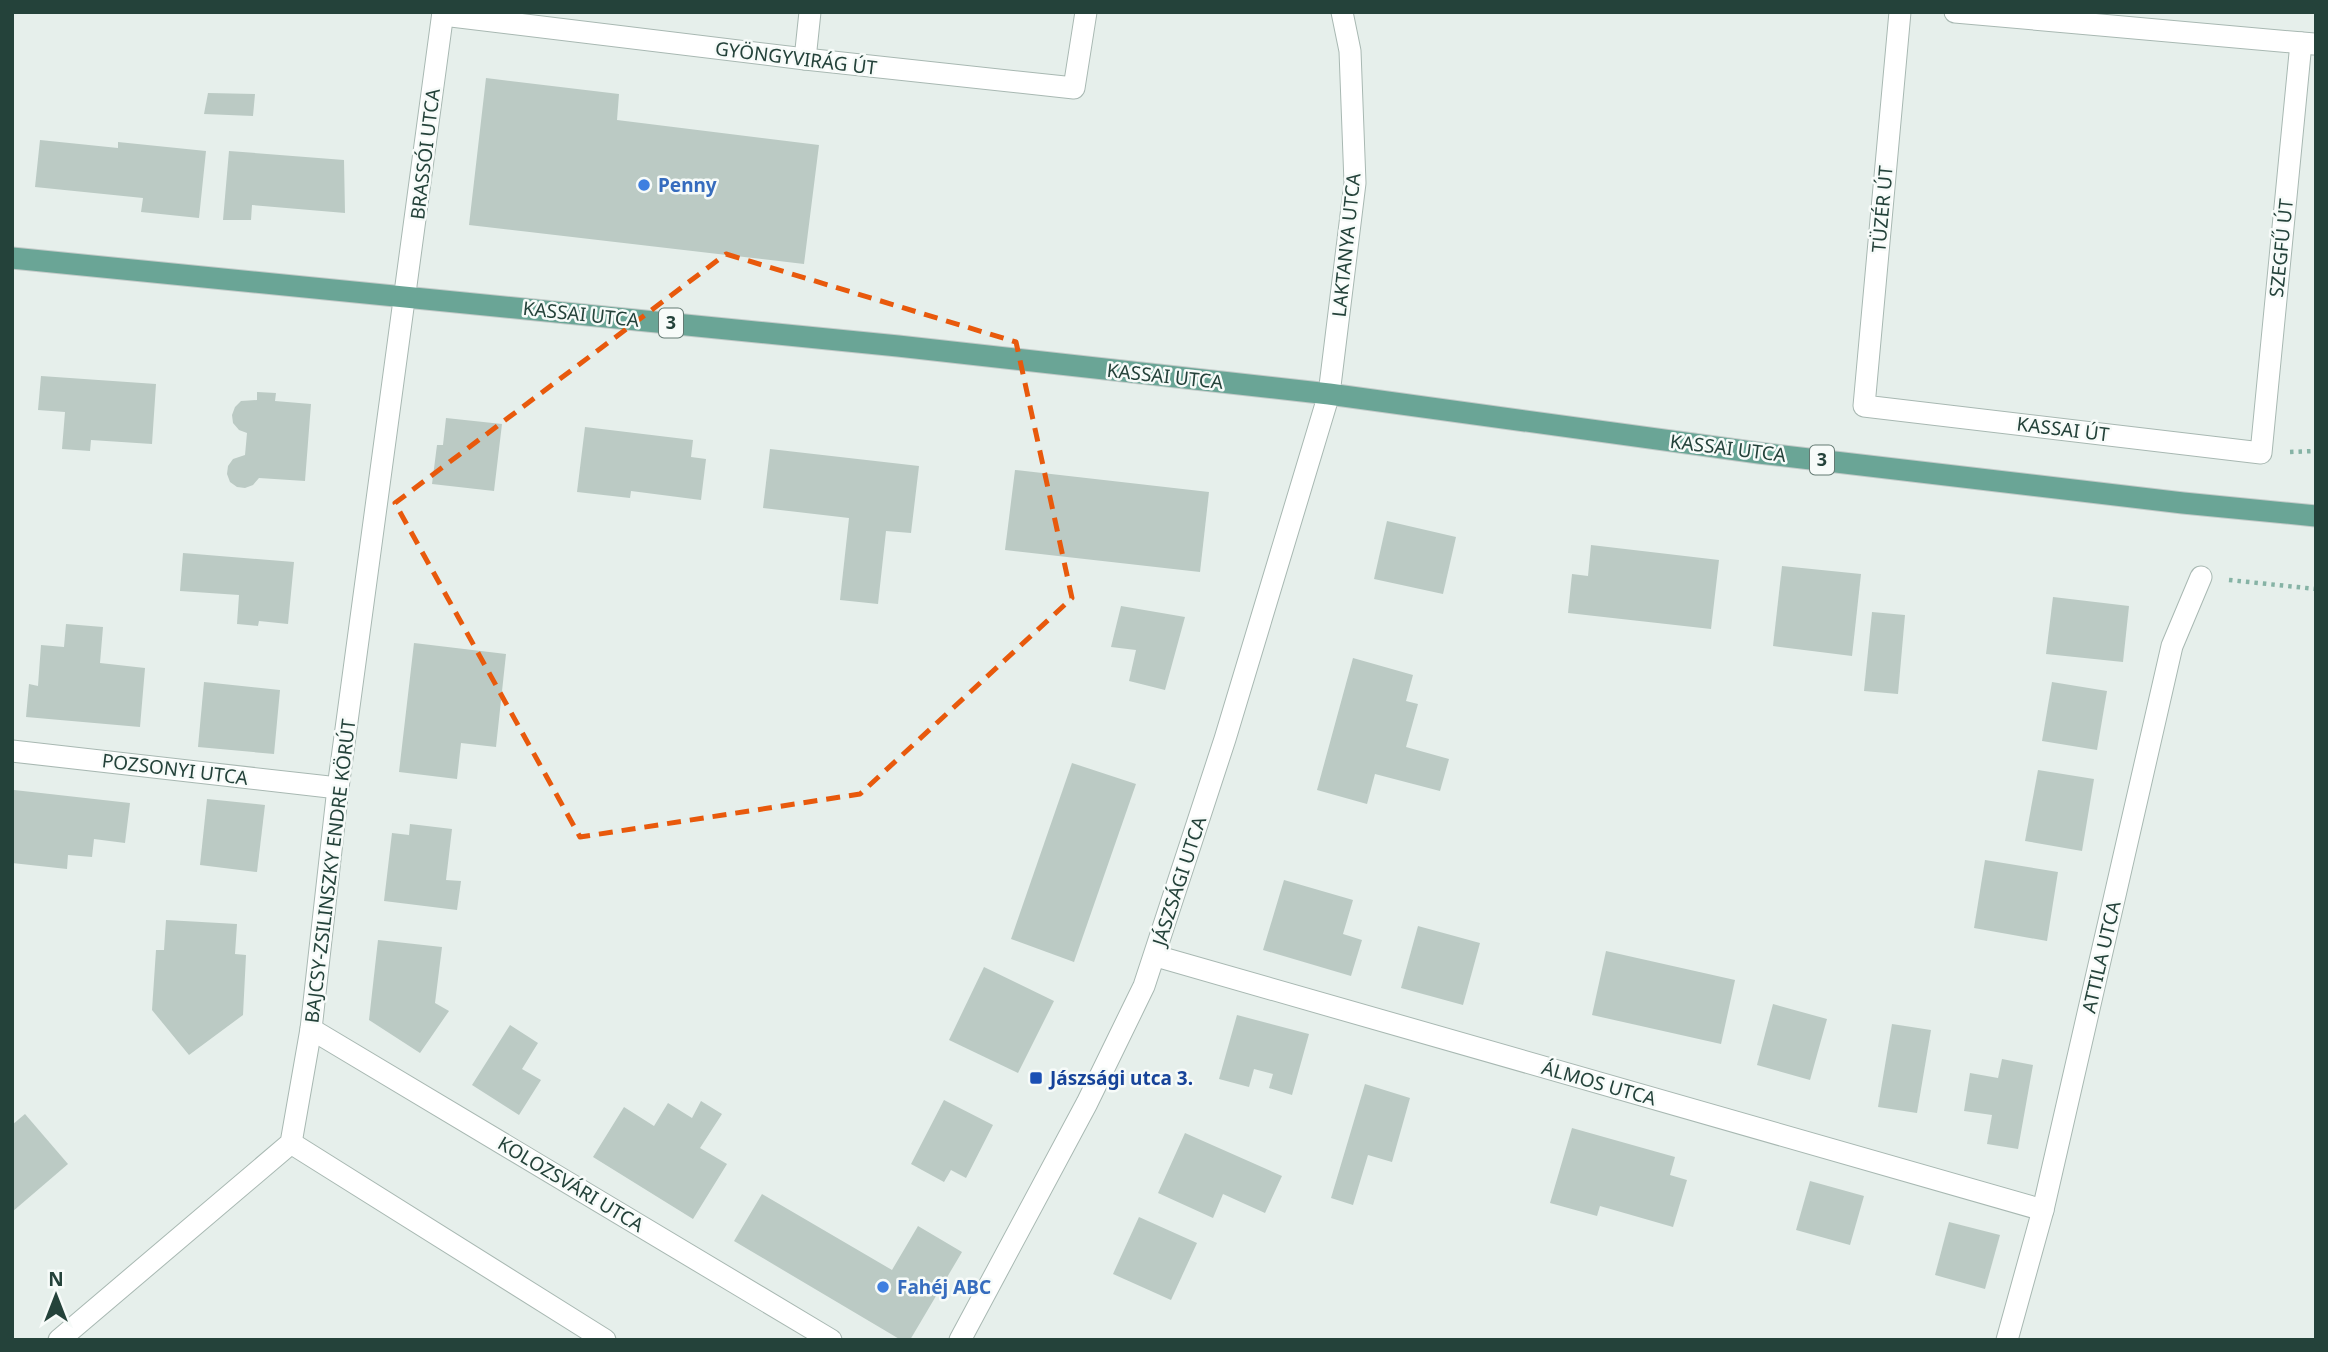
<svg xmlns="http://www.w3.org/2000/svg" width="2328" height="1352" font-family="'Noto Sans',sans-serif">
	<rect width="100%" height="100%" fill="#e6efeb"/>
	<g fill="#bbcac4">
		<path d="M486,78L619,94L617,120L819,145L804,264L469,225Z"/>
		<path d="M208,93L255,94L253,116L204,114Z"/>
		<path d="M40,140L118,148V142L206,151L199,218L141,212L143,198L35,187Z"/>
		<path d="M229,151L344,160L345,213L252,205L251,220H223Z"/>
		<path d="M41,376L156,384L152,444L91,440L90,451L62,449L65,412L38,410Z"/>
		<path d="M257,392L276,393L275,401L311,404L305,481L259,478L253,485L245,488L237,487L230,482L227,474L228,466L233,459L245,455L247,433L239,430L233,423L232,415L235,407L241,401L257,400Z"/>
		<path d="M446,418L502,424L494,491L432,484L437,445H443Z"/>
		<path d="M585,427L693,440L691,457L706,459L701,500L631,491L630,498L577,492Z"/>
		<path d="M770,449L919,466L911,533L886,531L878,604L840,600L849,518L763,508Z"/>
		<path d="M1015,470L1209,492L1200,572L1005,550Z"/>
		<path d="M1387,521L1456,537L1443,594L1374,579Z"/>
		<path d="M1591,545L1719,560L1711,629L1568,613L1572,574L1588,576Z"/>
		<path d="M183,553L294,562L288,624L259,621L258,626L237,624L239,595L180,591Z"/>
		<path d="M1782,566L1861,574L1852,656L1773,646Z"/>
		<path d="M2053,597L2129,606L2123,662L2046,654Z"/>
		<path d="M1121,606L1185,617L1165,690L1129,681L1136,650L1111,647Z"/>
		<path d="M1872,612L1905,615L1898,694L1864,691Z"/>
		<path d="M66,624L103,627L100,663L145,668L140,727L26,717L29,684L38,686L41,645L64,647Z"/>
		<path d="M414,643L506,654L496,747L461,743L457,779L399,772Z"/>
		<path d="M1353,658L1413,675L1406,701L1418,704L1406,747L1449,759L1440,791L1375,774L1367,804L1317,790Z"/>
		<path d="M204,682L280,690L274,754L198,747Z"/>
		<path d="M2052,682L2107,691L2097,750L2042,741Z"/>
		<path d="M1072,763L1136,784L1074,962L1011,939Z"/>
		<path d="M2038,770L2094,779L2082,851L2025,841Z"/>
		<path d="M14,790L130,803L125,843L94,839L92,857L68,855L67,869L12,863Z"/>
		<path d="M207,799L265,805L257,872L200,865Z"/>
		<path d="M410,824L452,829L446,880L461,881L457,910L384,901L392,833L409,835Z"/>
		<path d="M1985,860L2058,872L2047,941L1974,928Z"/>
		<path d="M1284,880L1353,900L1343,934L1362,940L1351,976L1263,950Z"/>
		<path d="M166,920L237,924L235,954L246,955L243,1015L189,1055L152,1010L156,950H164Z"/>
		<path d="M1418,926L1480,943L1463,1005L1401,988Z"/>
		<path d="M378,940L442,947L435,1003L449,1011L420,1053L369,1020Z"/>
		<path d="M1606,951L1735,980L1721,1044L1592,1015Z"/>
		<path d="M984,967L1054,1001L1018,1073L949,1040Z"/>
		<path d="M1773,1004L1827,1019L1810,1080L1757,1065Z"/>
		<path d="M1237,1015L1309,1034L1292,1095L1269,1088L1273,1074L1254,1069L1249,1087L1219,1079Z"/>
		<path d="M1892,1024L1931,1030L1917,1113L1878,1107Z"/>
		<path d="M510,1025L538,1043L522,1069L541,1080L519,1115L472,1085Z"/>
		<path d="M2002,1059L2033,1065L2018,1149L1987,1144L1992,1115L1964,1111L1970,1073L1998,1078Z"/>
		<path d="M1365,1084L1410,1098L1392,1162L1368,1155L1353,1205L1331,1198Z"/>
		<path d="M944,1100L993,1125L966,1178L951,1170L944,1182L911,1164Z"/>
		<path d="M701,1101L722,1114L700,1148L727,1164L693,1219L593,1157L624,1107L654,1126L668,1103L692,1118Z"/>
		<path d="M25,1114L68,1164L12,1212V1125Z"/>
		<path d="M1572,1128L1675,1157L1670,1175L1687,1180L1673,1227L1600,1206L1597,1216L1550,1203Z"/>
		<path d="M1185,1133L1282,1176L1265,1213L1223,1194L1213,1218L1158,1193Z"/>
		<path d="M1810,1181L1864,1196L1850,1245L1796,1230Z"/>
		<path d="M762,1194L892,1270L918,1226L962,1252L910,1340H901L734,1241Z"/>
		<path d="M1139,1217L1197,1243L1171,1300L1113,1274Z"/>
		<path d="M1949,1222L2000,1235L1985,1289L1935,1275Z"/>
	</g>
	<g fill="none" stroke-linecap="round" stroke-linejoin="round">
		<g stroke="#a8b8b2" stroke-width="23">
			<g id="street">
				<path d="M1900,12L1864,406L2261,453L2301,43"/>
				<path d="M1955,12L2314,44"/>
				<path d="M443,15L805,59L1074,88L1086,12"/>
				<path d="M805,59L810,12"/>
				<path d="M12,751L338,788"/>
				<path d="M1156,956L2043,1210"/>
				<path d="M311,1029L831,1340"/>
				<path d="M291,1143L605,1340"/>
				<path d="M59,1340L291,1143L311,1029L338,788L443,12"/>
				<path d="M960,1340L1087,1103L1144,986L1225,739L1329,394L1355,183L1350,51L1342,12"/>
				<path d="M2007,1340L2043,1210L2172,646L2201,577"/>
			</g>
		</g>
		<g stroke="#c2cac8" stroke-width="23">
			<path id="primary" d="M12,258L898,346L1329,394L1759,453L2183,503L2316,516"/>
		</g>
		<g stroke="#86b3a5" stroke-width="4.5" stroke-dasharray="3.5 5" stroke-linecap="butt">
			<path d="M2290,452L2316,451"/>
			<path d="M2229,580L2316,589"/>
		</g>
		<use href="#street" stroke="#fff" stroke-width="21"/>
		<use href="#primary" stroke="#6aa596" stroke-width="21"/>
	</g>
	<path fill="none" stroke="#e8590c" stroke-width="5" stroke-dasharray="14 9" stroke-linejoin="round" d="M726,254L1016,342L1072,598L860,794L580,837L395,503Z"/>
	<g fill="#3f7fe0" stroke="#f7fbf9" stroke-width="2.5">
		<circle cx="644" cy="185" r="7"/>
		<circle cx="883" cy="1287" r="7"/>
	</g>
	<rect fill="#1a4fb4" stroke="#f7fbf9" stroke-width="2.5" x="1029" y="1071" width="14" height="14" rx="3.5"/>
	<g text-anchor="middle" stroke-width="5" stroke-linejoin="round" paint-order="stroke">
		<g fill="#f7fbf9" stroke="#637a73" stroke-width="2">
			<rect x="659" y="308.5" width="24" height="29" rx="5"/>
			<rect x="1810" y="445.5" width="24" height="29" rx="5"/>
		</g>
		<g font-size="18" font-weight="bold" fill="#24423a">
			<text x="671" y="329">3</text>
			<text x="1822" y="466">3</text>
		</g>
		<g font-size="19" fill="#24423a" stroke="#f7fbf9">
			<text transform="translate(796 58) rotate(7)" y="7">GYÖNGYVIRÁG ÚT</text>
			<text transform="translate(425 154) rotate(-83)" y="7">BRASSÓI UTCA</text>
			<text transform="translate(1882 209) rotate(-85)" y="7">TÜZÉR ÚT</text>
			<text transform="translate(1346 245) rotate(-84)" y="7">LAKTANYA UTCA</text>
			<text transform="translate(2281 248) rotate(-84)" y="7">SZEGFŰ ÚT</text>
			<text transform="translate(581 314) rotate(6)" y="7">KASSAI UTCA</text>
			<text transform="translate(1165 376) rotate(6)" y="7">KASSAI UTCA</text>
			<text transform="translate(2063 429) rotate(7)" y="7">KASSAI ÚT</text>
			<text transform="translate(1728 448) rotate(7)" y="7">KASSAI UTCA</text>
			<text transform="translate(175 769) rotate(7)" y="7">POZSONYI UTCA</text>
			<text transform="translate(330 871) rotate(-83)" y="7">BAJCSY-ZSILINSZKY ENDRE KÖRÚT</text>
			<text transform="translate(1179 881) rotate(-72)" y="7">JÁSZSÁGI UTCA</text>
			<text transform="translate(2101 957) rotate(-77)" y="7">ATTILA UTCA</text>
			<text transform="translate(1599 1083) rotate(16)" y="7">ÁLMOS UTCA</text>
			<text transform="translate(571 1184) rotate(31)" y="7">KOLOZSVÁRI UTCA</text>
		</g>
		<g font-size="19" font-weight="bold" fill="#366cbe" stroke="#f7fbf9" text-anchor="start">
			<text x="658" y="192">Penny</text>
			<text x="897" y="1294">Fahéj ABC</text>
		</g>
		<g font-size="19" font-weight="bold" fill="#164399" stroke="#f7fbf9" text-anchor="start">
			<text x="1050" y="1085">Jászsági utca 3.</text>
		</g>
	</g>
	<rect width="2328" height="1352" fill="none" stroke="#24423a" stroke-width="28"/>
	<g transform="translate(56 1296)" stroke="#f7fbf9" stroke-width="5" paint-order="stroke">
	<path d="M0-5L12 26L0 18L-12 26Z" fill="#24423a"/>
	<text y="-10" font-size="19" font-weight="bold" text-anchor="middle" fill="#24423a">N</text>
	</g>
</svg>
